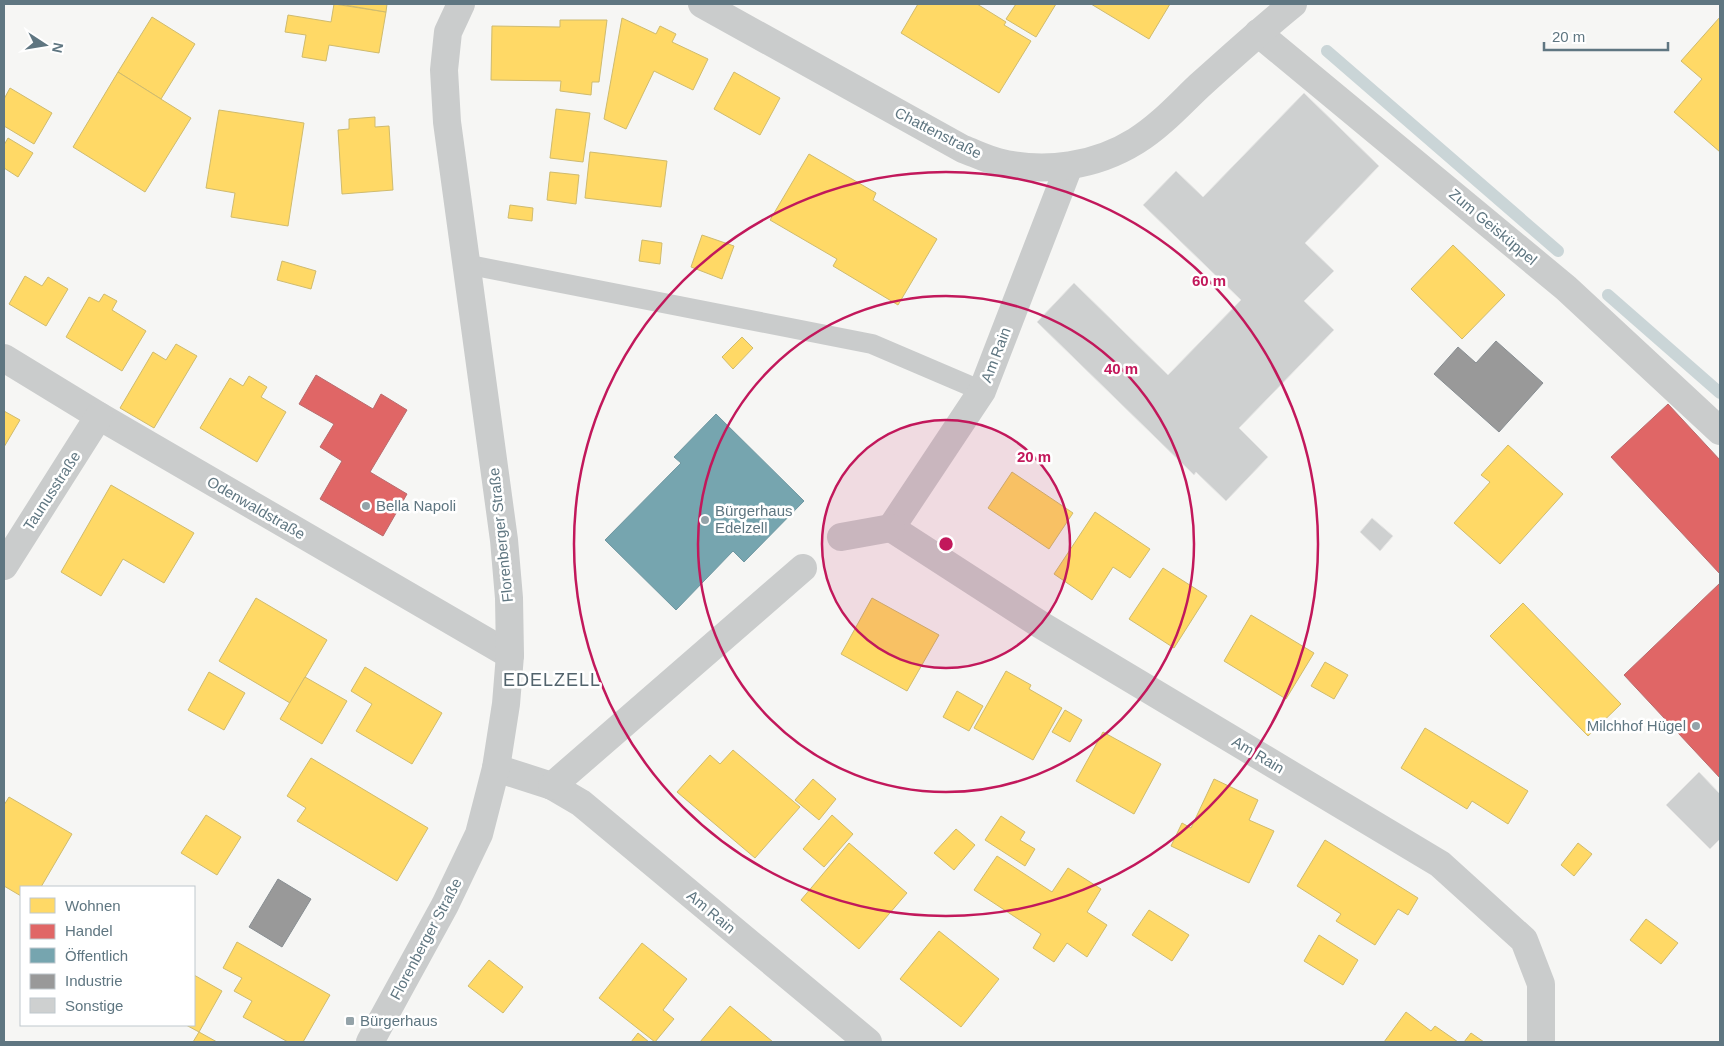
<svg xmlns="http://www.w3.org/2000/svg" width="1724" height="1046" font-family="Arial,sans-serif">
	<rect width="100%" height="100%" fill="#f6f6f4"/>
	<g fill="#ffd966" stroke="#cfbb6e">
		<path d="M334,4L386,12L379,53L329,45L326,61L302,57L306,35L285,32L288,15L331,22Z"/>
		<path d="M339,4H387L386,12Z"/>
		<path d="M918,4H977L1006,22L1004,25L1031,41L999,93L901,33Z"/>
		<path d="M1016,4H1056L1036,37L1006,19Z"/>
		<path d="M1091,4H1170L1149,39Z"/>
		<path d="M152,17L195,44L161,99L118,72Z"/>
		<path d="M1720,17V152L1674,112L1702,79L1681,61Z"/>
		<path d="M622,18L656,34L660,26L676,34L672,42L708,59L693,90L654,71L626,129L604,119Z"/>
		<path d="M560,20H607L599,82H592L591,95L560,91L561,81L491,80L492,26L560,27Z"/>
		<path d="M118,72L191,118L145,192L73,147Z"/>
		<path d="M734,72L780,98L760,135L714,109Z"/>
		<path d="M10,88L52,113L34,144L4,126V99Z"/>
		<path d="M556,109L590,113L583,162L550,158Z"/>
		<path d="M219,110L304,123L288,226L231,217L235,193L206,188Z"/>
		<path d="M375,117V127L389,126L393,190L342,194L338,130L349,129V119Z"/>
		<path d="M8,138L33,153L18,177L4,168V145Z"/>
		<path d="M590,152L667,161L661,207L585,198Z"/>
		<path d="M809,154L876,193L873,200L937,239L898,305L833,266L837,259L770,220Z"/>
		<path d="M550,172L579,175L576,204L547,200Z"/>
		<path d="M510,205L533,208L532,221L508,218Z"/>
		<path d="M702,235L734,246L722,279L691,267Z"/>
		<path d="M642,240L662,243L660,264L639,261Z"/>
		<path d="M1453,245L1505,295L1462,339L1411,289Z"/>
		<path d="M282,261L316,271L311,289L277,280Z"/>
		<path d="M25,276L42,286L48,277L68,289L46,326L9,304Z"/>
		<path d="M104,294L117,301L112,310L146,331L122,371L66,337L89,297L99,302Z"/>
		<path d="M742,337L753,348L733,369L722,357Z"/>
		<path d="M176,344L197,356L154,428L120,408L153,352L166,360Z"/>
		<path d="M249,376L267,387L261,397L286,412L257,462L200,428L230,378L243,386Z"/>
		<path d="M4,411L20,420L4,447Z"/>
		<path d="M1508,445L1563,494L1500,564L1454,523L1490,482L1481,475Z"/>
		<path d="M1012,472L1073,513L1049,549L988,508Z"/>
		<path d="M111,485L194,533L164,583L123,559L101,596L61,572Z"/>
		<path d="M1095,512L1150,549L1130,578L1113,567L1092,600L1054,574Z"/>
		<path d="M1163,568L1207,596L1174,648L1129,619Z"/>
		<path d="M256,598L327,640L290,703L219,661Z"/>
		<path d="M872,598L939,635L907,691L841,654Z"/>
		<path d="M1523,603L1621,704L1588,736L1490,636Z"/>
		<path d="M1251,615L1314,653L1286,699L1224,661Z"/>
		<path d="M1325,662L1348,675L1334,699L1311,686Z"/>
		<path d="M365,667L442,713L412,764L356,731L372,704L351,691Z"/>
		<path d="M1006,671L1031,685L1029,689L1062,708L1033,760L974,728Z"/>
		<path d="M209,672L245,693L224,730L188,710Z"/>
		<path d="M305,677L347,701L322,744L280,719Z"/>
		<path d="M957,691L983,706L969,731L943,717Z"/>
		<path d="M1065,710L1082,720L1070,742L1052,732Z"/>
		<path d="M1425,728L1528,791L1508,824L1472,801L1467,809L1401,768Z"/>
		<path d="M1103,732L1161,764L1134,814L1076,781Z"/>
		<path d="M733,750L800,807L755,858L677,792L710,755L720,764Z"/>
		<path d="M311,758L428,828L397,881L297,821L306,808L287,796Z"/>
		<path d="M813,779L836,799L819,820L795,800Z"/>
		<path d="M1214,779L1258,800L1249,820L1274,831L1249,883L1171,846L1182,823L1191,828Z"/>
		<path d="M9,797L72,834L41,887H21V896L4,886V805Z"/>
		<path d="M206,815L241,837L217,875L181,853Z"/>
		<path d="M832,815L853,834L824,867L803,849Z"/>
		<path d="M1001,816L1025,832L1020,840L1035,849L1025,866L985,840Z"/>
		<path d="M956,829L975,845L954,870L934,853Z"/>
		<path d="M1325,840L1418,898L1408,915L1398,909L1375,945L1336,921L1341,914L1297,886Z"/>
		<path d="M849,843L907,893L859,949L801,900Z"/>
		<path d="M1578,843L1592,854L1574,876L1561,865Z"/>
		<path d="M997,856L1052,892L1068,868L1101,889L1087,912L1107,925L1087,957L1067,943L1054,962L1033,948L1041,934L974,890Z"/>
		<path d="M1149,910L1189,935L1172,961L1132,935Z"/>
		<path d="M1646,919L1678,943L1661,964L1630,940Z"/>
		<path d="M939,931L999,979L961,1027L900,979Z"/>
		<path d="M1319,935L1358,960L1343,985L1304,961Z"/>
		<path d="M237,942L330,995L303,1042H288L243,1017L252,1001L234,991L242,978L223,968Z"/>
		<path d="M642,943L687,979L663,1010L674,1019L655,1042L599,998Z"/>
		<path d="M489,960L523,987L503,1013L468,986Z"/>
		<path d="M194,975L222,991L199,1032L186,1025H194Z"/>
		<path d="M730,1006L773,1042H700Z"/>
		<path d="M1406,1012L1431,1031L1435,1026L1458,1042H1384Z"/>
		<path d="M199,1032L217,1042H193Z"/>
		<path d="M638,1033L649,1042H631Z"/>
		<path d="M1471,1033L1484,1042H1464Z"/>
	</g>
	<g fill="#e06666" stroke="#b96b6e">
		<path d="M316,375L373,409L381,394L407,410L370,472L407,494L383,536L320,499L342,461L320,447L334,424L299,404Z"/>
		<path d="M1668,404L1720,460V574L1611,457Z"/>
		<path d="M1720,583V778L1624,675Z"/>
	</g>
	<path fill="#76a5af" stroke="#6f97a1" d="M716,414L804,501L744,562L733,551L676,610L605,540L681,463L674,457Z"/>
	<g fill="#999" stroke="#888e92">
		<path d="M1496,341L1543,383L1499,432L1434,374L1458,347L1476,363Z"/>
		<path d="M278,879L311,899L282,947L249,927Z"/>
	</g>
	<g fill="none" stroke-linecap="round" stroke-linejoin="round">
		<g stroke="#cad5d7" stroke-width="12">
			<path d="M1327,51L1558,251"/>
			<path d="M1608,295L1720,393"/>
		</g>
	</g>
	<g fill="#ced0d0" stroke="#e5e5e4">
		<path d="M1304,93L1379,166L1305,243L1334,271L1304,301L1334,330L1239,428L1268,457L1226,501L1196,472L1194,475L1037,322L1074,283L1168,375L1241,300L1143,205L1176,171L1203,197Z"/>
		<path d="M1372,518L1393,536L1380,551L1360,532Z"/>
		<path d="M1699,772L1720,794V839L1710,849L1666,805Z"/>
	</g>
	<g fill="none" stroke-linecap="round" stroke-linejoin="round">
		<path stroke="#cacccc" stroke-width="20" d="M465,264L872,344L982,391"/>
		<g stroke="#cacccc" stroke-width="28">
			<path d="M1258,33L1566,288L1720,431"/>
			<path d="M1069,166L982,391L891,528L1041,625L1440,864L1524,940L1541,984V1042"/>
			<path d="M4,358L99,416L510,655"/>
			<path d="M841,537L891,528"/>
			<path d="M4,566L99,416"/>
			<path d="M496,768L552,786L581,803L868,1042"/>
			<path d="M552,786L803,568"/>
		</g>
		<g stroke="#cacccc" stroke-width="28">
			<path d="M702,4L963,149C974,153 986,159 998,162C1045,174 1096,166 1136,141C1160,126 1179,105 1199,86C1230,58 1261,30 1293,4"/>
			<path d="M370,1042L445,905L479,834L496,768L506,704L510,655L509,598L504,540L447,122L444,70L448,32L461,4"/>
		</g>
	</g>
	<circle cx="946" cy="544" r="124" fill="#c2185b" fill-opacity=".12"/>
	<g fill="none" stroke="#c2185b" stroke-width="2.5">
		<circle cx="946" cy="544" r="124"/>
		<circle cx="946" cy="544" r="248"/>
		<circle cx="946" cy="544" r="372"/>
	</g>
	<g fill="#94a3a9" stroke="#fff" stroke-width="2">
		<circle cx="366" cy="506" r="5"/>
		<circle cx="705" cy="520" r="5"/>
		<circle cx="1696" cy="726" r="5"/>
		<rect x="345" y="1016" width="10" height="10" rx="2.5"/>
	</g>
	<g text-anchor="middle" stroke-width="5" stroke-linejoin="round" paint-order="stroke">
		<g font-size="15" fill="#5f7681" stroke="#fff">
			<text transform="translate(938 133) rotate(27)" y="5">Chattenstraße</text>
			<text transform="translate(1493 227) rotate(40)" y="5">Zum Geisküppel</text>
			<text transform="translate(996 355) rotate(-69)" y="5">Am Rain</text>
			<text transform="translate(52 491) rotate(-57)" y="5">Taunusstraße</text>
			<text transform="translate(256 508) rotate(30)" y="5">Odenwaldstraße</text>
			<text transform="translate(501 535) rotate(-96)" y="5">Florenberger Straße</text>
			<text transform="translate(1258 755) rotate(31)" y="5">Am Rain</text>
			<text transform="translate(711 912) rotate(40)" y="5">Am Rain</text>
			<text transform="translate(426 939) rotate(-62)" y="5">Florenberger Straße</text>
		</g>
		<g font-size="15" fill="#5f7681" stroke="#fff" text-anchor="start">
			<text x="376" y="511">Bella Napoli</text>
			<text x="715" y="516">Bürgerhaus<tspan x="715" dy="17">Edelzell</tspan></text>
			<text x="1686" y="731" text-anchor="end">Milchhof Hügel</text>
			<text x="360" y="1026">Bürgerhaus</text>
		</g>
		<g font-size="18" letter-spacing="1" fill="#52636c" stroke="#fff">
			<text x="552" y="686">EDELZELL</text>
		</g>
	</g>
	<circle cx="946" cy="544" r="8" fill="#c2185b" stroke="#fff" stroke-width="2.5"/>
	<g font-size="15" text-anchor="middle" font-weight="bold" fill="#c2185b" stroke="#fff" stroke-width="5" stroke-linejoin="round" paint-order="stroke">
		<text x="1209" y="286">60 m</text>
		<text x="1121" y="374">40 m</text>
		<text x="1034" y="462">20 m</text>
	</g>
	<rect width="1724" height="1046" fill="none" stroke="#5f7681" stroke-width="10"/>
	<rect x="20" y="886" width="175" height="140" fill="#ffffff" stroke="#bfc8cd"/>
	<rect x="30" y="898" width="25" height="15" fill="#ffd966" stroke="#bfc8cd"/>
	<text x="65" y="911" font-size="15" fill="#5f7681">Wohnen</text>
	<rect x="30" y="924" width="25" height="15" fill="#e06666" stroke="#bfc8cd"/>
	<text x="65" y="936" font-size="15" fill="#5f7681">Handel</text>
	<rect x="30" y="948" width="25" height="15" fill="#76a5af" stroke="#bfc8cd"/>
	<text x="65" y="961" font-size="15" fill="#5f7681">Öffentlich</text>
	<rect x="30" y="974" width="25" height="15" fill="#999999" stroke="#bfc8cd"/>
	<text x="65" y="986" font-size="15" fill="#5f7681">Industrie</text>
	<rect x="30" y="998" width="25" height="15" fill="#ced0d0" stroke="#bfc8cd"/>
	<text x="65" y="1011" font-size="15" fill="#5f7681">Sonstige</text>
	<g transform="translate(45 45) rotate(102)" stroke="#ffffff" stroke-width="4" paint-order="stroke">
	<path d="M0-4L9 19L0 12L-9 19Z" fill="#5f7681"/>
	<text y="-8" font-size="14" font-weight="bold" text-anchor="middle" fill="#5f7681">N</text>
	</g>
	<path d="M1544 42v8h124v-8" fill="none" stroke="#5f7681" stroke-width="2.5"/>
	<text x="1552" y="42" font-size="15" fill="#5f7681" stroke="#ffffff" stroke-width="4" paint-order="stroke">20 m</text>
</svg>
